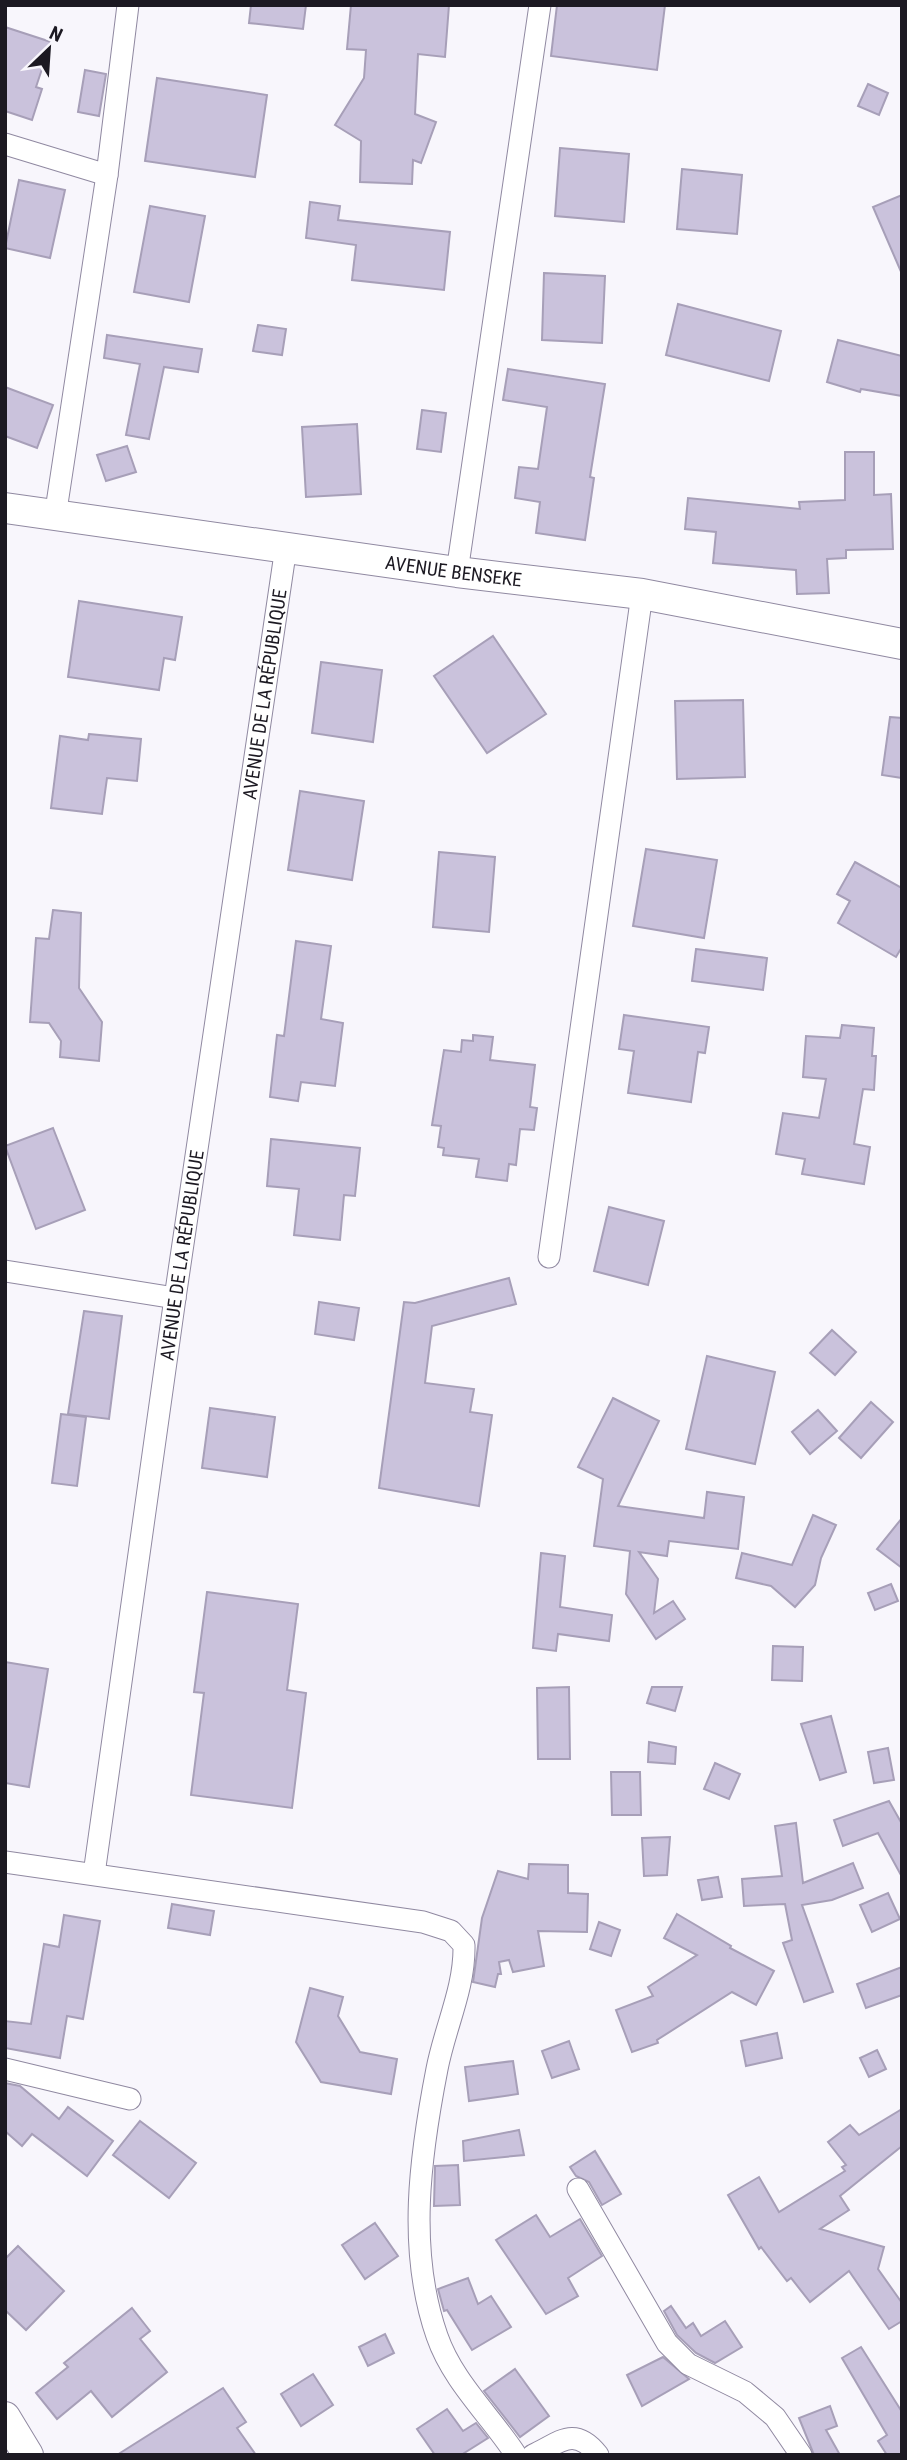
<svg xmlns="http://www.w3.org/2000/svg" width="907" height="2460" font-family="'Roboto Condensed',sans-serif">
	<rect width="100%" height="100%" fill="#f8f6fc"/>
	<g fill="#cac2dc" stroke="#a79fb8" stroke-width="2">
		<path d="M251,5H306L303,29L249,23Z"/>
		<path d="M351,5H449L445,57L418,54L415,114L436,122L421,163L413,160L412,184L360,182L361,141L335,125L364,78L366,50L347,49Z"/>
		<path d="M557,5H665L657,70L551,56Z"/>
		<path d="M5,27L51,42L36,87L42,89L32,120L5,111Z"/>
		<path d="M85,70L106,74L99,116L78,112Z"/>
		<path d="M157,78L267,95L255,177L145,161Z"/>
		<path d="M868,84L888,93L879,115L858,106Z"/>
		<path d="M560,148L629,154L624,222L555,216Z"/>
		<path d="M682,169L742,175L737,234L677,229Z"/>
		<path d="M19,180L65,190L50,258L5,248Z"/>
		<path d="M902,195V274L873,207Z"/>
		<path d="M310,202L340,206L338,220L450,232L444,290L352,280L356,245L306,238Z"/>
		<path d="M150,206L205,216L189,302L134,292Z"/>
		<path d="M544,273L605,276L602,343L542,340Z"/>
		<path d="M678,304L781,331L769,381L666,355Z"/>
		<path d="M258,325L286,329L282,355L253,351Z"/>
		<path d="M107,335L202,349L198,372L164,367L149,439L126,435L140,364L104,358Z"/>
		<path d="M838,340L902,356V396L861,389L860,392L827,382Z"/>
		<path d="M508,369L605,384L590,477L594,478L585,540L536,533L540,502L515,498L519,467L538,469L547,407L503,400Z"/>
		<path d="M5,387L53,405L37,448L5,436Z"/>
		<path d="M422,410L446,413L441,452L417,449Z"/>
		<path d="M357,424L361,494L306,497L302,427Z"/>
		<path d="M127,446L136,472L106,481L97,455Z"/>
		<path d="M845,452H874V495L891,494L893,549L846,550V558L827,559L829,593L797,594L796,570L713,563L716,532L685,529L688,498L800,509L799,502L845,500Z"/>
		<path d="M79,601L182,617L175,660L164,658L159,690L68,677Z"/>
		<path d="M493,636L546,714L487,753L434,676Z"/>
		<path d="M321,662L382,670L373,742L312,733Z"/>
		<path d="M743,700L745,777L677,779L675,701Z"/>
		<path d="M890,717L902,718V778L882,775Z"/>
		<path d="M89,734L141,739L137,781L107,778L102,814L51,808L60,736L88,740Z"/>
		<path d="M300,791L364,801L352,880L288,870Z"/>
		<path d="M646,849L717,860L704,938L633,926Z"/>
		<path d="M439,852L495,857L489,932L433,927Z"/>
		<path d="M855,862L902,888V947L896,957L838,923L850,901L837,894Z"/>
		<path d="M53,910L81,913L79,988L102,1022L99,1061L60,1057L61,1041L49,1023L30,1022L36,938L49,939Z"/>
		<path d="M296,941L331,946L321,1019L343,1023L335,1086L301,1082L298,1101L270,1097L277,1035L284,1036Z"/>
		<path d="M696,949L767,958L763,990L692,981Z"/>
		<path d="M624,1015L709,1027L705,1053L698,1052L691,1102L628,1093L634,1051L619,1049Z"/>
		<path d="M842,1025L874,1028L872,1056H876L874,1090L863,1089L854,1144L870,1147L864,1184L802,1174L805,1159L776,1154L783,1113L819,1118L826,1079L803,1077L806,1036L840,1038Z"/>
		<path d="M473,1035L493,1037L490,1060L535,1065L530,1107L537,1108L534,1130L520,1129L516,1165L509,1164L507,1181L476,1177L479,1159L443,1155L444,1148L438,1147L441,1126L432,1125L444,1050L461,1052L462,1040L473,1041Z"/>
		<path d="M53,1128L85,1210L36,1229L5,1146Z"/>
		<path d="M271,1139L360,1148L355,1196L344,1195L340,1240L294,1235L299,1189L267,1186Z"/>
		<path d="M609,1207L664,1221L648,1285L594,1271Z"/>
		<path d="M509,1278L516,1304L432,1326L425,1383L474,1389L470,1412L492,1415L479,1506L379,1488L404,1302L415,1303Z"/>
		<path d="M319,1302L359,1308L354,1340L315,1334Z"/>
		<path d="M84,1311L122,1316L109,1419L68,1414Z"/>
		<path d="M832,1330L856,1352L835,1375L810,1353Z"/>
		<path d="M707,1356L775,1372L755,1464L686,1449Z"/>
		<path d="M613,1398L659,1421L618,1506L704,1518L707,1492L744,1497L738,1549L669,1541L667,1556L639,1552L658,1579L654,1613L673,1601L685,1619L656,1639L626,1594L630,1551L594,1546L603,1479L578,1467Z"/>
		<path d="M871,1402L893,1422L861,1458L839,1438Z"/>
		<path d="M210,1408L275,1417L267,1477L202,1468Z"/>
		<path d="M818,1410L837,1431L810,1454L792,1432Z"/>
		<path d="M61,1414L86,1417L77,1486L52,1483Z"/>
		<path d="M813,1515L836,1525L821,1558L815,1585L795,1607L771,1586L736,1578L742,1553L792,1565Z"/>
		<path d="M902,1518V1568L877,1549Z"/>
		<path d="M541,1553L565,1556L560,1607L612,1615L609,1641L558,1634L556,1651L533,1648Z"/>
		<path d="M891,1584L898,1601L875,1610L868,1593Z"/>
		<path d="M207,1592L298,1604L287,1690L306,1693L292,1808L191,1795L204,1693L194,1692Z"/>
		<path d="M773,1646L803,1647L802,1681L772,1680Z"/>
		<path d="M5,1662L48,1669L29,1787L5,1783Z"/>
		<path d="M569,1687L570,1759H538L537,1688Z"/>
		<path d="M652,1687H682L675,1711L647,1703Z"/>
		<path d="M831,1716L846,1772L820,1780L801,1724Z"/>
		<path d="M649,1742L676,1747L675,1764L648,1762Z"/>
		<path d="M888,1748L894,1780L874,1783L868,1752Z"/>
		<path d="M715,1763L740,1774L729,1799L704,1789Z"/>
		<path d="M611,1772H640L641,1815H612Z"/>
		<path d="M889,1801L902,1824V1877L878,1833L843,1846L834,1820Z"/>
		<path d="M796,1823L803,1883L853,1863L863,1888L832,1900L802,1905L833,1992L804,2002L783,1943L792,1940L785,1904L744,1906L742,1879L782,1876L775,1826Z"/>
		<path d="M670,1837L667,1875L644,1876L642,1838Z"/>
		<path d="M529,1864L568,1865V1893L588,1894L587,1932L538,1931L544,1966L513,1972L509,1960L499,1962L501,1974H498L495,1987L473,1982L482,1918L498,1871L528,1879Z"/>
		<path d="M718,1877L722,1897L702,1900L698,1880Z"/>
		<path d="M888,1893L900,1919L872,1932L860,1905Z"/>
		<path d="M172,1904L214,1911L210,1935L168,1928Z"/>
		<path d="M677,1914L731,1946L730,1948L774,1971L756,2005L732,1992L657,2040L658,2043L632,2052L616,2010L653,1996L648,1987L697,1955L664,1938Z"/>
		<path d="M64,1915L100,1921L83,2019L67,2016L60,2058L5,2048V2021L31,2024L44,1944L59,1947Z"/>
		<path d="M599,1922L620,1930L611,1956L590,1949Z"/>
		<path d="M902,1967V1995L866,2008L857,1984Z"/>
		<path d="M310,1988L343,1997L338,2016L360,2052L397,2059L391,2094L321,2082L296,2042Z"/>
		<path d="M777,2033L782,2058L746,2066L741,2041Z"/>
		<path d="M569,2041L579,2069L552,2078L542,2051Z"/>
		<path d="M877,2050L886,2069L869,2077L860,2058Z"/>
		<path d="M513,2061L518,2094L469,2101L465,2067Z"/>
		<path d="M5,2083L20,2086L59,2119L68,2107L113,2141L87,2176L32,2134L22,2146L5,2131Z"/>
		<path d="M902,2109V2146L840,2196L849,2210L820,2229L884,2247L878,2269L902,2303V2321L889,2329L849,2271L810,2302L791,2278L787,2281L761,2247L759,2249L728,2195L759,2177L779,2212L845,2171L842,2167L846,2165L828,2142L850,2125L859,2135Z"/>
		<path d="M140,2121L196,2163L169,2198L113,2155Z"/>
		<path d="M519,2130L524,2155L464,2161L463,2141Z"/>
		<path d="M595,2151L621,2194L602,2205L589,2182L576,2176L570,2167Z"/>
		<path d="M458,2165L460,2205L434,2206L435,2166Z"/>
		<path d="M536,2215L550,2237L580,2219L602,2256L568,2278L578,2296L546,2314L496,2240Z"/>
		<path d="M375,2223L398,2256L365,2279L342,2245Z"/>
		<path d="M18,2246L64,2291L26,2330L5,2310V2259Z"/>
		<path d="M468,2278L478,2304L491,2296L511,2327L472,2350L447,2310L444,2311L438,2289Z"/>
		<path d="M671,2306L686,2328L693,2323L701,2336L725,2321L742,2347L715,2363L696,2353L677,2335L664,2311Z"/>
		<path d="M132,2308L150,2331L140,2339L167,2372L112,2417L91,2391L57,2419L36,2393L68,2367L64,2363Z"/>
		<path d="M385,2334L394,2353L368,2366L359,2347Z"/>
		<path d="M861,2347L902,2412V2455H887L878,2441L887,2435L842,2358Z"/>
		<path d="M663,2357L689,2379L642,2406L627,2375Z"/>
		<path d="M515,2369L549,2416L520,2437L484,2391Z"/>
		<path d="M313,2374L333,2405L301,2426L281,2394Z"/>
		<path d="M223,2388L246,2422L237,2428L256,2455H117Z"/>
		<path d="M830,2406L837,2426L826,2430L840,2455H814L799,2418Z"/>
		<path d="M447,2409L463,2431L476,2423L488,2438L461,2455H435L417,2429Z"/>
	</g>
	<g fill="none" stroke-linecap="round" stroke-linejoin="round">
		<g stroke="#9089a1" stroke-width="23">
			<g id="street">
				<path d="M5,144L107,175"/>
				<path d="M55,517L107,175L128,5"/>
				<path d="M457,572L540,5"/>
				<path d="M549,1257L642,594"/>
				<path d="M5,1271L175,1298"/>
				<path d="M5,1862L423,1922L451,1931L464,1945C465,1988 445,2027 437,2069C420,2156 407,2250 437,2336C453,2382 490,2415 516,2455"/>
				<path id="s1" d="M94,1874L175,1298L286,547"/>
				<path d="M5,2069L130,2099"/>
				<path d="M578,2189L667,2343L688,2364L745,2392L775,2417L801,2455"/>
				<path d="M533,2455C558,2444 574,2424 598,2455"/>
			</g>
		</g>
		<g stroke="#9089a1" stroke-width="32">
			<g id="secondary">
				<path id="s2" d="M5,508L457,572L642,594L902,644"/>
				<path d="M5,2417L28,2455"/>
			</g>
		</g>
		<use href="#street" stroke="#fff" stroke-width="21"/>
		<use href="#secondary" stroke="#fff" stroke-width="30"/>
	</g>
	<g text-anchor="middle" stroke-width="6" stroke-linejoin="round" paint-order="stroke">
		<g font-size="19" fill="#1c1922" stroke="#f8f6fc">
			<text dy="7" stroke="none"><textPath href="#s2" startOffset="453">AVENUE BENSEKE</textPath></text>
			<text dy="7" stroke="none"><textPath href="#s1" startOffset="1192">AVENUE DE LA RÉPUBLIQUE</textPath></text>
			<text dy="7" stroke="none"><textPath href="#s1" startOffset="625">AVENUE DE LA RÉPUBLIQUE</textPath></text>
		</g>
	</g>
	<rect width="907" height="2460" fill="none" stroke="#1c1922" stroke-width="14"/>
	<g transform="translate(49 49) rotate(25)" stroke="#f8f6fc" stroke-width="5" paint-order="stroke">
	<path d="M0-5L12 26L0 18L-12 26Z" fill="#1c1922"/>
	<text y="-10" font-size="19" font-weight="bold" text-anchor="middle" fill="#1c1922">N</text>
	</g>
</svg>
